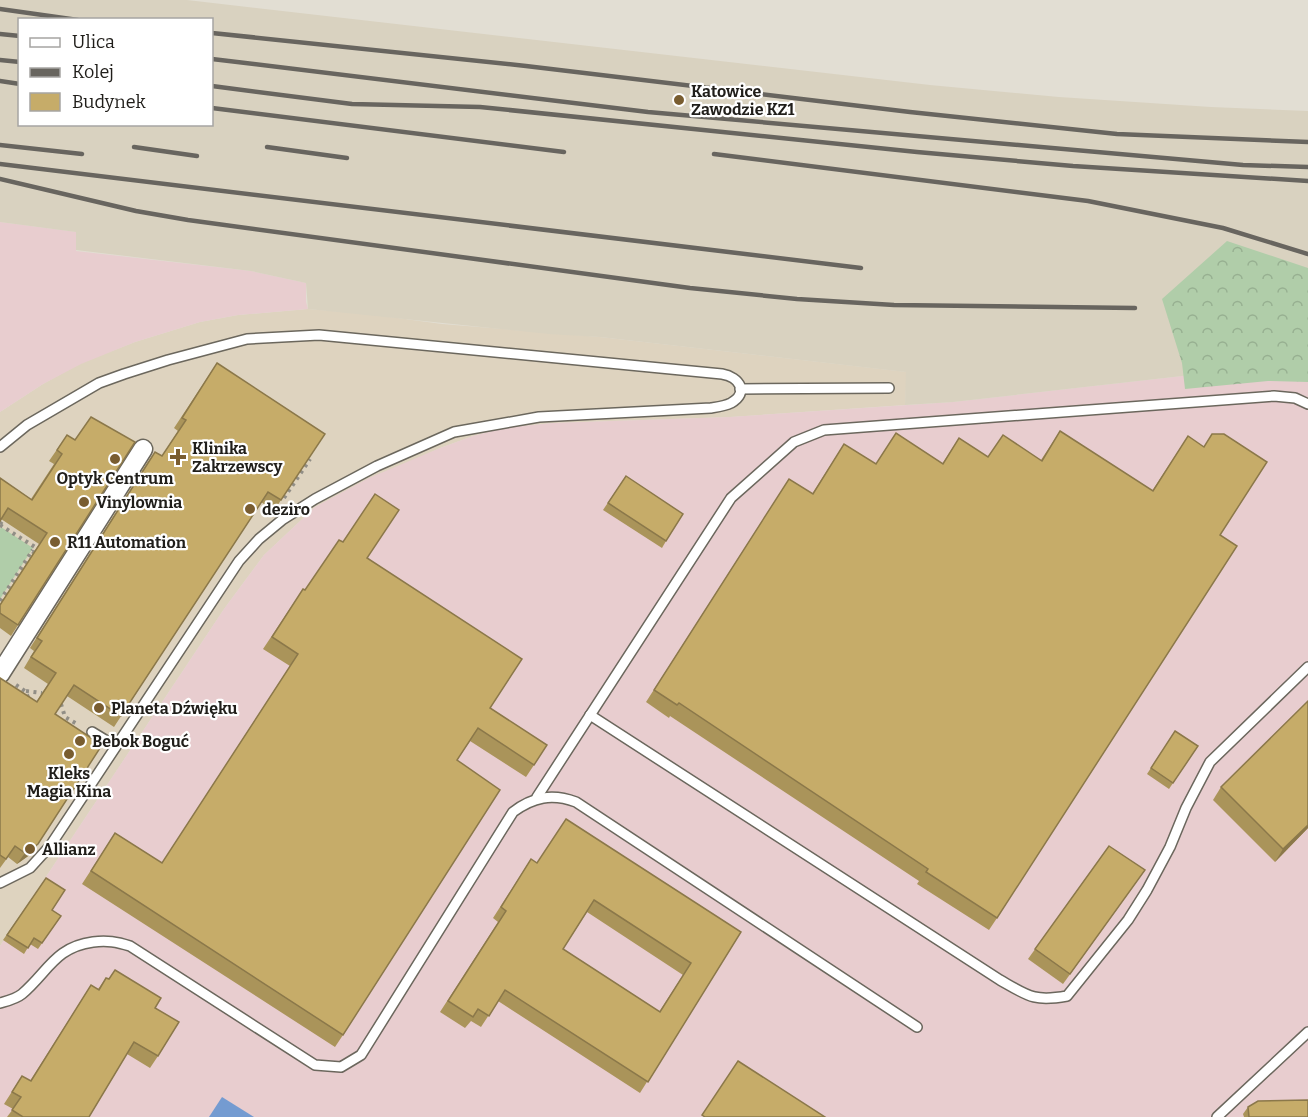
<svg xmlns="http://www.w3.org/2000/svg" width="1308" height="1117" font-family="Bitter,serif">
	<defs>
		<pattern id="forest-crowns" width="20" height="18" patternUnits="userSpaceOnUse" patternTransform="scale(1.5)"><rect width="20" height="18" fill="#b0cda9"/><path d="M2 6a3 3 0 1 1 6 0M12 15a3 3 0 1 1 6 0" fill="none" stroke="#97b091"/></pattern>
	</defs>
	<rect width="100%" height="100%" fill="#e2ded3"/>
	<path fill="#ded3bf" d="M308,309L368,314L442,324L600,337L907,372L905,405L730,417L553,423L504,428L473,436L440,448L315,507L264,555L224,609L0,946V412L43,384L81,363L135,342L200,322L238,315Z"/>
	<g fill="#e8cdcf">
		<path d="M0,222L77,232L76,251L251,271L306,283V302L308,309L238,315L200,322L135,342L81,364L43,384L0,412Z"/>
		<path d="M1271,366L1308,367V1117H0V946L224,609L264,555L315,507L369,478L440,448L473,436L504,428L553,423L730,417L953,402Z"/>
	</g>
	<path fill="#d9d2c0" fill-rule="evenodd" d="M0,0H187L930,85L1059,97L1211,107L1308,111V367L1271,366L953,402L905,405L906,372L600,337L549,334L308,309L306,283L251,271L76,250V232L0,222ZM20,20H212V124H20Z"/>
	<path fill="url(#forest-crowns)" d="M1227,241L1308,268V382L1268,381L1185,389L1182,363L1162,299Z"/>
	<path fill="#b0cda9" d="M1,527L33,548L0,599V529Z"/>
	<path fill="#749bd1" d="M222,1097L254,1117H209Z"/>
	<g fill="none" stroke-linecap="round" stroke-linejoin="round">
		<g stroke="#6b675d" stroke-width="12">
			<g id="lane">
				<path d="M740,389L889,388"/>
				<path d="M0,447L27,425L99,383L124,374L168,360L247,339L319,335L722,374C740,377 749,393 731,403C725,406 717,407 711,408L539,417L454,432L377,466L315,499L282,520L259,539L239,561L50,846L30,868L0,883"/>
				<path d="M590,715L1000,980C1028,996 1034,1002 1067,996L1128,920L1147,890L1170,847L1186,808L1210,762L1308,667"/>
				<path d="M92,732L115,746"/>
				<path d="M537,797L731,498L794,442L824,430L1274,396L1295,398L1308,404"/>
				<path d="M0,1003C7,1001 16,999 22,994C48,972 55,947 93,942C107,940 117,942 130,946L315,1065L341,1067L361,1055L513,812C533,797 552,793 576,802L917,1027"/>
				<path d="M1217,1117L1308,1032"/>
			</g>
		</g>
		<g stroke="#6b675d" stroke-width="21">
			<path id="street" d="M0,674L143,449"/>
		</g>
		<g stroke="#918e86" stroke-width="4" stroke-dasharray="3 4.5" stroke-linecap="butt">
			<path d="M284,498L310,459"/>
			<path d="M0,524L5,517"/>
			<path d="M0,525L35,547L32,551"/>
			<path d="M0,601L32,551L37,555"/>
			<path d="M16,685L25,691L30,701"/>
			<path d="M26,691L42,693"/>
			<path d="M61,704L65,717L79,725"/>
		</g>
		<use href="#lane" stroke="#fff" stroke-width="9"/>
		<use href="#street" stroke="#fff" stroke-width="18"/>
		<g stroke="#68655f" stroke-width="4.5">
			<path d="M0,9L78,20"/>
			<path d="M212,33L526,66L910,112L1117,134L1308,142"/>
			<path d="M0,34L20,36"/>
			<path d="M212,59L648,112L1243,165L1308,167"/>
			<path d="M0,60L20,62"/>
			<path d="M0,81L20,84"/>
			<path d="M212,86L352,104L480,107L917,152L1073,166L1308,181"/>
			<path d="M212,108L564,152"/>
			<path d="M0,145L82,154"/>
			<path d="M134,147L197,156"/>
			<path d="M267,147L347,158"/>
			<path d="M714,154L1088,201L1223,228L1308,254"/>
			<path d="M0,164L861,268"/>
			<path d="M0,179L136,211L188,220L690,288L797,299L894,305L1135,308"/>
		</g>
	</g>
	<g fill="#aa945a" fill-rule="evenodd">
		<path d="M217,363L281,500L274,511L261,502L114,727L67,696L55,714L38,844L31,854L17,864L8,857L0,868V678L36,702L48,684L24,668L34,651L30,648L147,463L155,452L162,456L178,431L174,428Z"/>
		<path d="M1060,431L1152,491L1188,436L1204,447L1212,434L1220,535L997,918L989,930L917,884L919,881L670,716L669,718L646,702L789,479L812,494L844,444L876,464L896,433L942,464L959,438L987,457L1041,460Z"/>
		<path d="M67,435L75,440L18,625L11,636L0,628V604L39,544L1,519L0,478L31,499L54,464L49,461Z"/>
		<path d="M626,476L666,541L662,548L603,510Z"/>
		<path d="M367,558L490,708L534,765L526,777L470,741L457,760L343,1035L335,1047L82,884L115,833L162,863L290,666L263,649L295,601L305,590Z"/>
		<path d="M1175,731L1198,746L1169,789L1147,774Z"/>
		<path d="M1221,787L1308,828L1275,862L1213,800Z"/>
		<path d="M1109,846L1145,870L1063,984L1028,959Z"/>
		<path d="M531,859L537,863L741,932L640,1093L498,1001L481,1027L471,1021L465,1028L440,1012L498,922L493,918ZM587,912L683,975L659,1012L563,949Z"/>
		<path d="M46,878L52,910L61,916L38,949L30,944L24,954L3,940Z"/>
		<path d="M115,970L155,1008L158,1056L150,1068L127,1054L89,1117H7L13,1109L4,1104L22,1076L30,1081L91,985L98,989L106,978L109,979Z"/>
		<path d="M1248,1107L1308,1117H1244L1243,1114Z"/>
	</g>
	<g fill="#8b784a">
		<path d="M1308,825V828L1275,862L1283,849Z"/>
		<path d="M38,844L31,854L17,864L25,853Z"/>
	</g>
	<g fill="#c6ac69" stroke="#8b784a" stroke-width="1.5" fill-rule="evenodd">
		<path d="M217,363L325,434L281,500L268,492L121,716L74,685L55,714L102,745L38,844L25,853L15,846L6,859L0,855V678L37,702L56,673L31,657L42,641L37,638L155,452L162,456L186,420L182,418Z"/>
		<path d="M91,417L135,442L18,625L0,613V605L47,533L8,508L0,521V478L32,500L62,454L57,450L67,435L75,440Z"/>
		<path d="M1060,431L1153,491L1188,436L1204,447L1212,434H1224L1267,462L1220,535L1237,546L997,918L926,872L928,869L679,703L677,705L654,690L789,479L813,494L844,444L876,464L896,433L943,464L959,438L988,457L1003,435L1042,461Z"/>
		<path d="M626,476L683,514L666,541L608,503Z"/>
		<path d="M375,494L399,510L367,558L522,659L490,708L547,745L534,765L478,728L457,760L500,790L343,1035L91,871L115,833L162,863L298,654L272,637L303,589L305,590L339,540L343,542Z"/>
		<path d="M1308,701V825L1283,849L1221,787Z"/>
		<path d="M1175,731L1198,746L1173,783L1151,768Z"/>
		<path d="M566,819L741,932L648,1082L505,990L489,1016L478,1009L473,1017L448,1001L506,911L501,907L531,859L537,863ZM594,900L691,963L660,1012L563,949Z"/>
		<path d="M1109,846L1145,870L1070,974L1035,949Z"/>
		<path d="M46,878L65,890L52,910L61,916L42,943L34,938L28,948L7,935Z"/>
		<path d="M115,970L161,998L155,1008L179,1022L158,1056L134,1042L89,1117H23L12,1110L21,1097L12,1092L22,1076L31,1081L91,985L99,990L106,978L109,979Z"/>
		<path d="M738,1061L825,1117H705L702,1115Z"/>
		<path d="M1308,1100V1117H1249L1248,1107L1258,1101Z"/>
	</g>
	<g fill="#795d30" stroke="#fff" stroke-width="2">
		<circle cx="679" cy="100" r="6"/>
		<path d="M175 448h6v6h6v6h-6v6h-6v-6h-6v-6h6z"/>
		<circle cx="115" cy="459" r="6"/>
		<circle cx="84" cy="502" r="6"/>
		<circle cx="250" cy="509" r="6"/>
		<circle cx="55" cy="542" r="6"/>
		<circle cx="99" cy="708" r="6"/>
		<circle cx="80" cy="741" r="6"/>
		<circle cx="69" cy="754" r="6"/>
		<circle cx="30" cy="849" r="6"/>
	</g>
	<g text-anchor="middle" stroke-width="4.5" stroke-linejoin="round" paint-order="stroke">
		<g font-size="16" font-weight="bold" fill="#201e1a" stroke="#fff" text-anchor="start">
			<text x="691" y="97">Katowice<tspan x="691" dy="18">Zawodzie KZ1</tspan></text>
			<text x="192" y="454">Klinika<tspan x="192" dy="18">Zakrzewscy</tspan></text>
			<text x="115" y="484" text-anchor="middle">Optyk Centrum</text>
			<text x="96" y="508">Vinylownia</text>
			<text x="262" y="515">deziro</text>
			<text x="67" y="548">R11 Automation</text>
			<text x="111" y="714">Planeta Dźwięku</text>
			<text x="92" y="747">Bebok Boguć</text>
			<text x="69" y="779" text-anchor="middle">Kleks<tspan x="69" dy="18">Magia Kina</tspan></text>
			<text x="42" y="855">Allianz</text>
		</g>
	</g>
	<rect x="18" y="18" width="195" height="108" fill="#ffffff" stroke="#a6a5a3" stroke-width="1.5"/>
	<rect x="30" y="38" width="30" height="9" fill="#ffffff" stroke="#a6a5a3" stroke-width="1.5"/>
	<text x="72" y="48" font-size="18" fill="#201e1a">Ulica</text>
	<rect x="30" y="68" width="30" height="9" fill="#68655f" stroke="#a6a5a3" stroke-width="1.5"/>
	<text x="72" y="78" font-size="18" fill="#201e1a">Kolej</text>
	<rect x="30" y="93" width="30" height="18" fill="#c6ac69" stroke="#a6a5a3" stroke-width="1.5"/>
	<text x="72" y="108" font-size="18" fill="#201e1a">Budynek</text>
</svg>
